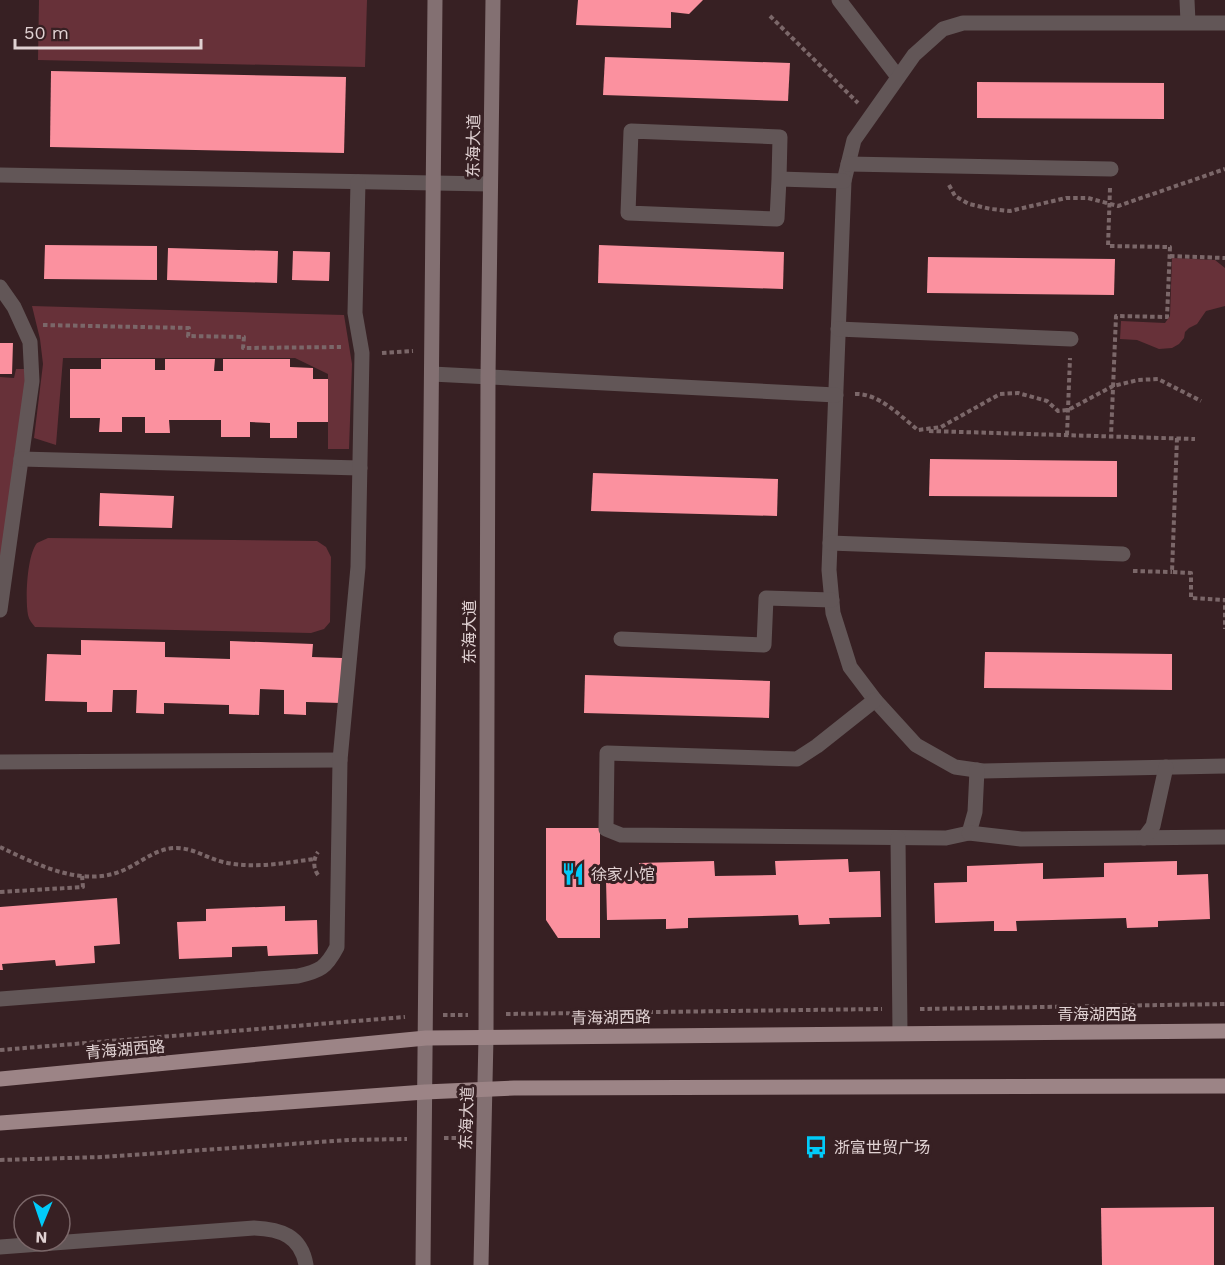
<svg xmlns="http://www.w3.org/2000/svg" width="1225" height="1265" font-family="'Work Sans','Noto Sans SC',sans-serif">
	<rect width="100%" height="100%" fill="#372023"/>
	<g fill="#673139">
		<path d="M39,0H367L365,67L38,60Z"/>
		<path d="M1172,258L1215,260L1225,268V306L1206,311L1197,324L1189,328L1185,332L1184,338L1179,344L1172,348L1159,349L1137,340L1120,339L1121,321L1165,323L1170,316Z"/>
		<path d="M32,306L344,315L352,364L349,449H328V374L295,358H63L56,445L34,438L43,364L40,339Z"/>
		<path d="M16,369H29L0,571V377L14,378Z"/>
		<path d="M48,538L317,541L326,547L331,557L330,622L324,629L311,633L35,627C32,623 29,620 28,615C25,599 27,555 37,543Z"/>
	</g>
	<g fill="#fb919f">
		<path d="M578,0H703L689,14L671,12V28L576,25Z"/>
		<path d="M605,57L790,63L788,101L603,95Z"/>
		<path d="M51,71L346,77L344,153L50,147Z"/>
		<path d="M977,82L1164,83V119L977,118Z"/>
		<path d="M45,245L157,246V280L44,279Z"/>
		<path d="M599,245L784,252L783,289L598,283Z"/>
		<path d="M168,248L278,251L277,283L167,280Z"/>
		<path d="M293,251L330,252L329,281L292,280Z"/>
		<path d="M928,257L1115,259L1114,295L927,293Z"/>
		<path d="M0,343H13L12,374H0Z"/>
		<path d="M101,359H155V370H165V359H215L214,371H223V359H290V367L313,368V379H328V422H297V438H270V423L250,422V437H221V420H169L170,433H145V417H122V432H99L100,418H70V369H101Z"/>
		<path d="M930,459L1117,461V497L929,496Z"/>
		<path d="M593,473L778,479L777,516L591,511Z"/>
		<path d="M100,493L174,496L172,528L99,526Z"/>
		<path d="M81,640L165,642V657L230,659V641L313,644L312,657L342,658L341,703L306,702V715L284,714V690L260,689L259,715L229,714V705L164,703V714L136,713L137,690H113L112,712H87V702L45,701L47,654L81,655Z"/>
		<path d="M985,652L1172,654V690L984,688Z"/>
		<path d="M585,675L770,681L769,718L584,713Z"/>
		<path d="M546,828H600V938H558L546,920Z"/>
		<path d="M848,859L849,872L880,871L881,917L829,918L830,924L799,925L798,915L688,918V928L666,929V919L607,920L606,880L639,879V863L714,861L715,876L776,875L775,861Z"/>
		<path d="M1177,861V875L1208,874L1210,919L1158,921V927L1127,928L1126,918L1016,921L1017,931H994V921L935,923L934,883L967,882V866L1043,863V879L1104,877V863Z"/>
		<path d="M117,898L120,944L94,946L95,963L56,966L55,960L2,964L3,970H0V907Z"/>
		<path d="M285,906V921L317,920L318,954L268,956L267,946L232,947V957L179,959L177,922L206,921V909Z"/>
		<path d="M1214,1207V1265H1102L1101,1208Z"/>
	</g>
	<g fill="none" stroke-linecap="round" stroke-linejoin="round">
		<g stroke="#7b6769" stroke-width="4" stroke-dasharray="4.5 3" stroke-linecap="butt">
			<path d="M770,16L858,103"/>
			<path d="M949,185L955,196L969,204L991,209L1010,211L1066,198H1088L1118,206L1225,169"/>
			<path d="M1110,188L1108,246L1170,247L1167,317L1116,316L1111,436"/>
			<path d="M1170,256L1225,258"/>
			<path d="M43,325L189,328L188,336L244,337L243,348L341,347"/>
			<path d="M382,353L413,351"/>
			<path d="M855,394C879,393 900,416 918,430L941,427L1000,394L1018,393L1047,401L1058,411L1068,410L1113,386L1138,380L1158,379L1201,401"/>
			<path d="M929,431L1195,439"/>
			<path d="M1067,435L1070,358"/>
			<path d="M1177,438L1172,572L1191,573V598L1225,600V629"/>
			<path d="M1133,571L1172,572"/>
			<path d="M0,847C38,865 84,889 126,869C143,861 157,848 176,848C194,848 206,858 223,862C253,869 285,863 314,859"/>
			<path d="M318,875C313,868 313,859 318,852"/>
			<path d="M0,892L83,887L82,876"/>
			<path d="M920,1009L1225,1004"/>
			<path d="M506,1014L882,1009"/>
			<path d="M443,1015H468"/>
			<path d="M0,1050L405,1017"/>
			<path d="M444,1138H467"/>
			<path d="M0,1160L102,1157L349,1140L407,1139"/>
		</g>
		<g stroke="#625657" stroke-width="15">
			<path d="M839,0L898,77"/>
			<path d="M1187,0L1188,22"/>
			<path d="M1225,23H963L943,29L914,55L854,140L844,181L829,570L833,613L850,667L875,700L916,745L955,767L983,771L1225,766"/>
			<path d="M848,164L1111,169"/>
			<path d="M0,175L490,184"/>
			<path d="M779,179L780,137L631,131L628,213L777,219L779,179L844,181"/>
			<path d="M0,287L14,307L30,342L32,381L0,610"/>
			<path d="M838,329L1071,339"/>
			<path d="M432,374L836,395"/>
			<path d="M21,459L360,468"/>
			<path d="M830,543L1123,554"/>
			<path d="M621,639L764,645L766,598L832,600"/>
			<path d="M875,700L817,746L797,759L607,753L606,829L621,835L946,838L969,833L975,812L977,770"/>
			<path d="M0,762L340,760"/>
			<path d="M969,833L1021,839L1225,837"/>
			<path d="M898,838L900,1033"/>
			<path d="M1144,838L1153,826L1166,767"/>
			<path d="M0,999L298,976C320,971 326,968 337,947L340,760L358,567L362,353L355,313L358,182"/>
			<path d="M0,1247L254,1228C281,1229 301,1236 306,1265"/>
		</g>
		<g stroke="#837072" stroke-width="15">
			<path d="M423,1265L435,0"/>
			<path d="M481,1265L486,1037L488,377L493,0"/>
		</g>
		<g stroke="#9c8486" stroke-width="15">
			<path d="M0,1079L426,1038L1225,1031"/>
			<path d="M0,1123L425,1092L514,1088L1225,1086"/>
		</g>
	</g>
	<defs>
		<g id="restaurant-bare" transform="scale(1.8)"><path d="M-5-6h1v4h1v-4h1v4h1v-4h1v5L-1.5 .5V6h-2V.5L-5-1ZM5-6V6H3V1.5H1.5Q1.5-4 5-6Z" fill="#01cbf9" stroke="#372023" stroke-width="2.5" paint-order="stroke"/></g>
		<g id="bus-bare" transform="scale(1.8)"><path d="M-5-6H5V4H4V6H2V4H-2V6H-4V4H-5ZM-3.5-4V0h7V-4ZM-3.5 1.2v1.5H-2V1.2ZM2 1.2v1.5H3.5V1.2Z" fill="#01cbf9" stroke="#372023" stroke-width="2.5" paint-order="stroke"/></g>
	</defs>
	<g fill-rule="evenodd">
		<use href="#restaurant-bare" x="573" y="874"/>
		<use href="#bus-bare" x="816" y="1147"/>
	</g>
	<g text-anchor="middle" stroke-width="6" stroke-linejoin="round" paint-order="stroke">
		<g font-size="16" fill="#e0d1d2" stroke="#372023">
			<text transform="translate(473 146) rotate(-89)" y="6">东海大道</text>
			<text transform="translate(469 632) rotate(-90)" y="6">东海大道</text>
			<text x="1097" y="1020">青海湖西路</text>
			<text transform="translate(611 1017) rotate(-1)" y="6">青海湖西路</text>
			<text transform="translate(125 1049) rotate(-5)" y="6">青海湖西路</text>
			<text transform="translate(466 1118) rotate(-88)" y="6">东海大道</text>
		</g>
		<g font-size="16" fill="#e0d1d2" stroke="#372023" text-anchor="start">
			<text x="591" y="880">徐家小馆</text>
			<text x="834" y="1153">浙富世贸广场</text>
		</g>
	</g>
	<g transform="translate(42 1223) rotate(182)"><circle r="28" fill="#372023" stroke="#7b6769" stroke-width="1.5"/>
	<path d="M0-4.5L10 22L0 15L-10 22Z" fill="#01cbf9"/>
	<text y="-9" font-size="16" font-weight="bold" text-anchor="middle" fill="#e0d1d2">N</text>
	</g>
	<path d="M15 39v9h186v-9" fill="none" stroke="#e0d1d2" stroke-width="3"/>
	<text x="24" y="39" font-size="18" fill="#e0d1d2" stroke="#372023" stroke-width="4.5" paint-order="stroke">50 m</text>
</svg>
